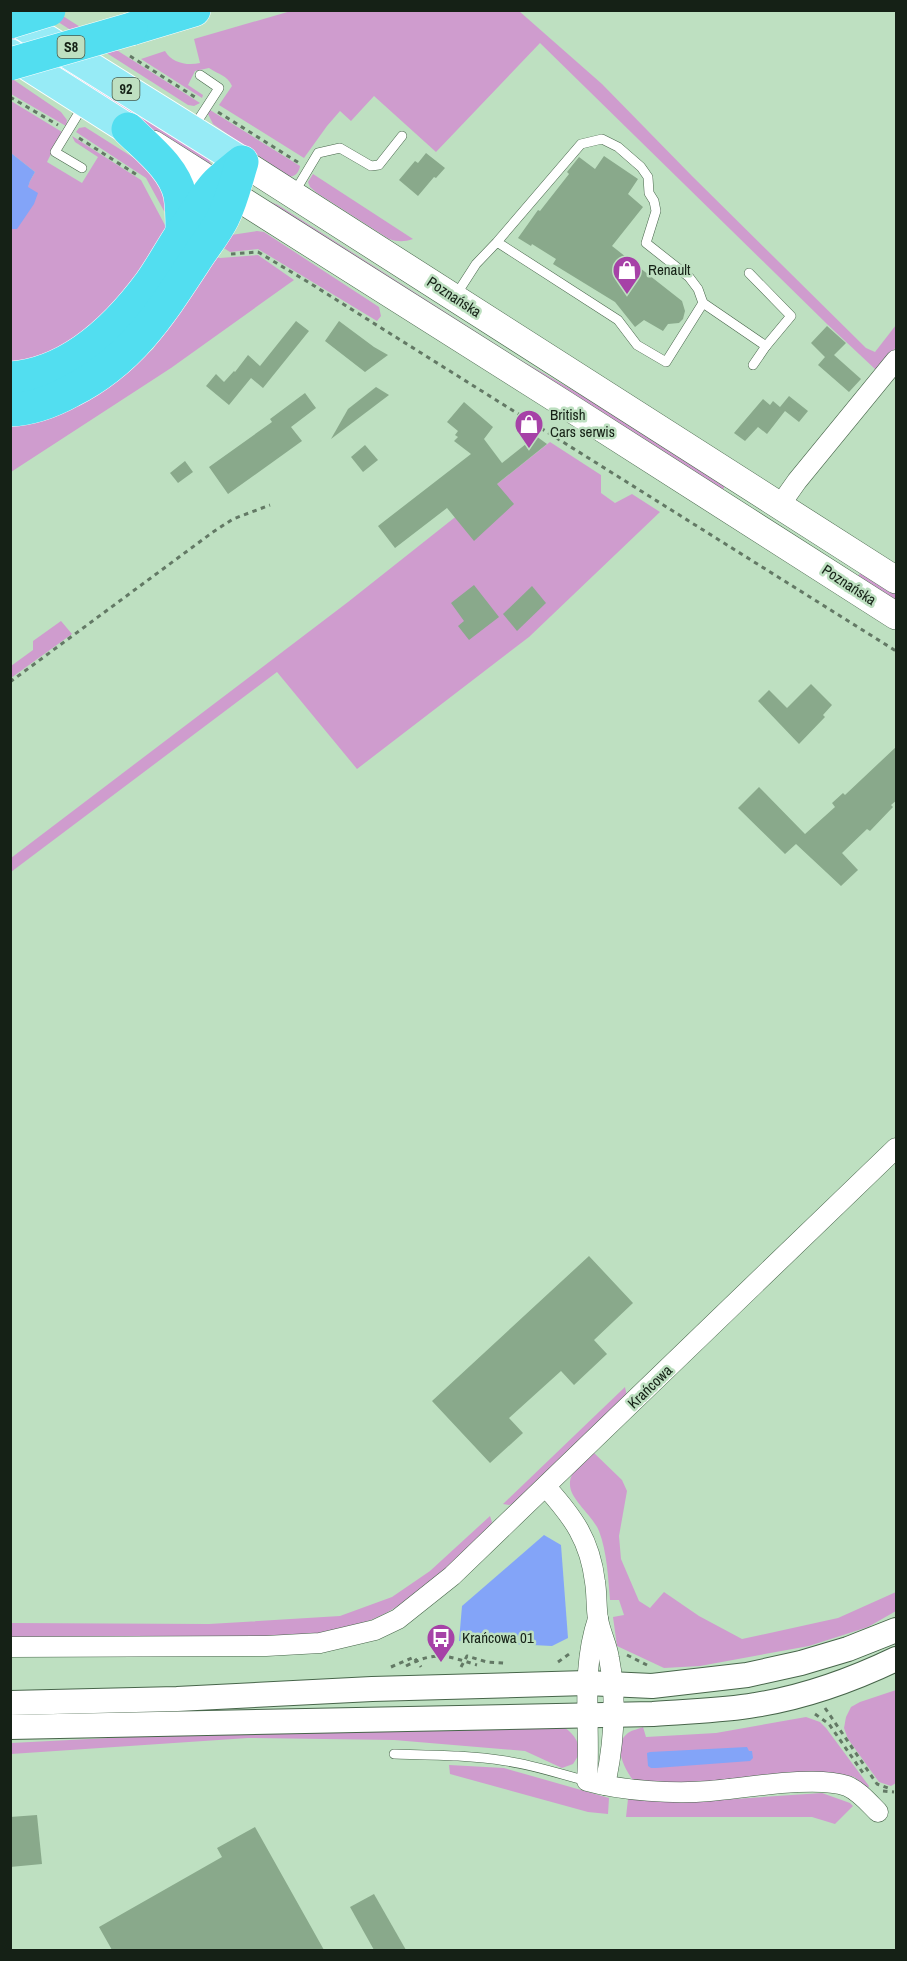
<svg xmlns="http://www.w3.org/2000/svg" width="907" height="1961" font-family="'Archivo Narrow',sans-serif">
	<rect width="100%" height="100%" fill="#bee0c1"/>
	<g fill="#cf9cce">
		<path d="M41,11H55L200,103L194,106L188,105Z"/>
		<path d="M291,11H519L602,84L692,176L866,348L875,352L896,325V347L877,370L875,369L827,324L540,43L436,152L374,96L351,121L340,111L327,126L304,158L219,105L232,86C227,75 219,75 209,68L195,71L188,85L203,95L202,98L141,59L165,51C172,63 187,66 200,63L194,39Z"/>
		<path d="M10,30L208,158L213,168L11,42Z"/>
		<path d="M11,78L61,112L67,120L66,126L11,94Z"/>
		<path d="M11,101L62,132L47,162L82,183L98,157L75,142L72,136L141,180L167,229L114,311L76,346L11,366V229H12L30,181L35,172L11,153Z"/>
		<path d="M210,110L300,166C299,172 296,176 289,177L223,131L213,124L208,114Z"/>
		<path d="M85,127L153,170L175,218L164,211L146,178L76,132L79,128Z"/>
		<path d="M313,174L413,239C404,242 398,242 389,239L317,193L310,187L308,182Z"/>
		<path d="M266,200L278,205L519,359L581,395L726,483L721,494Z"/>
		<path d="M257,231L264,232L379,307L381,316L377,321L258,249L230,252L219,245L231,235Z"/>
		<path d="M258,255L294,280L171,368L11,472V425L111,384L153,349L211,256L220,258Z"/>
		<path d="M550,442L601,475V493L615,503L632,494L660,512L529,637L357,769L277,672L11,872V858L348,602Z"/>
		<path d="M862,571L896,592V605L858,576Z"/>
		<path d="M61,621L72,634L11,678V666L33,650V641Z"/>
		<path d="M625,1387L627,1397L516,1503L509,1505L503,1504Z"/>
		<path d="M593,1452L622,1480L627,1491L619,1536L621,1559L639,1601L650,1608L664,1592L699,1616L742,1639L838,1618L896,1592V1611L868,1627L809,1646L700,1666L664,1668L617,1646L613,1617L624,1615L619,1600H610C608,1577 607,1552 599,1531C593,1516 570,1499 570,1485C569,1471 584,1460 593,1452Z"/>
		<path d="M490,1516L492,1522L488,1530C456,1561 425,1591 386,1613C328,1644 248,1636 184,1636C126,1636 68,1637 11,1639L10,1623L209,1624L340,1616L392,1597L430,1571Z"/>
		<path d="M896,1690V1783L891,1786L879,1782L848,1739L844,1728L846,1717L851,1707L860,1702Z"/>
		<path d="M806,1717L820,1722L826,1728L869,1786L868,1788L854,1777L833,1773L696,1784L644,1782L633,1780C624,1768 612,1745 628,1733C632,1730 639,1729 643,1727L646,1737L716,1733Z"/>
		<path d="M561,1725C573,1733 578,1739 580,1753L573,1764L562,1768L525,1751L394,1740L248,1738L11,1754V1743L168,1735Z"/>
		<path d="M449,1765L504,1768L609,1798L608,1814L588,1812L450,1774Z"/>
		<path d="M822,1793L850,1803L853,1806L835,1824L812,1817H626L628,1799L705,1801Z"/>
	</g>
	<g fill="#83a4f8">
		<path d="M11,153L35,172L30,181L28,187L38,193L34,204L17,229H12Z"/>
		<path d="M544,1535L561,1545L568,1638L552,1646L459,1641L462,1606Z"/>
		<path d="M747,1747L749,1751H752L753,1758L750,1761L656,1768H651L648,1766L647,1753L650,1752Z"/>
	</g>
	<g fill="#89a98b">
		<path d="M426,153L445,168L436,178L434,177L418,196L399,180L415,161L418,163Z"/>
		<path d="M604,156L638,179L628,194L643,207L612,246L682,301L685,311L683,319L679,323L668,324L663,331L644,320L635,327L615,302L553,264L556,259L532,244L531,246L518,238L538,210L540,211L569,174L567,172L579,157L595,169Z"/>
		<path d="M296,321L309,331L263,388L251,378L229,405L206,386L216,374L224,382L234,371L235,372L248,355L260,366Z"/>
		<path d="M339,321L374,347L388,355L365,372L325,341Z"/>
		<path d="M827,326L846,343L834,355L861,379L849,392L818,365L825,357L811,343Z"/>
		<path d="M376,387L389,395L331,439L348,409Z"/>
		<path d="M305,393L316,408L291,427L302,441L228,494L209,467L272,422L270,419Z"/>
		<path d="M789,396L808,411L799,422L785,411L767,434L758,427L745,441L734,433L763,399L770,405L773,401L780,407Z"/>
		<path d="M464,402L493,427L484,439L502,463L536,436L547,444L497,484L514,504L474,541L447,508L395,548L378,526L471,454L454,441L458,437L455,435L458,431L447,422Z"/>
		<path d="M365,445L378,460L363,472L351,457Z"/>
		<path d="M185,461L193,472L178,483L170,473Z"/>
		<path d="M474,585L499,617L469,640L458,626L464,621L451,603Z"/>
		<path d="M532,586L546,603L517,631L503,614Z"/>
		<path d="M811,684L832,705L823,715L825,717L799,744L758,701L769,690L787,708Z"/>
		<path d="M897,746V800L891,805L893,807L870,831L867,829L842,853L858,870L841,886L796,844L785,854L738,808L759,787L805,834L835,807L832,803L843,793L845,795Z"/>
		<path d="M589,1256L633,1303L594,1340L607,1354L574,1385L561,1371L509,1418L523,1433L490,1463L432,1401Z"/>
		<path d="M37,1815L42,1864L10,1867V1817Z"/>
		<path d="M255,1827L324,1950H112L99,1927L222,1857L217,1848Z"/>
		<path d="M374,1894L406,1950H374L350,1907Z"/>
	</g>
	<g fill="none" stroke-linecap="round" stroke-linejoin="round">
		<g stroke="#47654a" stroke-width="10">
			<g id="service">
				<path d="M193,128L219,88L200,75"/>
				<path d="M82,168L55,152L83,106"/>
				<path d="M294,193L318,153L340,148L371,166L379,165L402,136"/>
				<path d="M456,295L476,264L497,242L618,320L637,345L666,362L703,303L698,289L689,277L646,243L656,211L654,201L649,193L648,177L641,167L618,147L602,139L581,144L497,242"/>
				<path d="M703,303L766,346L791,316L749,273"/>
				<path d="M753,365L766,346"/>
				<path d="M394,1754C431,1755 469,1755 506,1761C533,1765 560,1774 587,1781"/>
			</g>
		</g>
		<g stroke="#47654a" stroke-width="21">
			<g id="minor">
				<path d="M780,505L797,481L896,360"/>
				<path d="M546,1487C573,1517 590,1540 595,1582C597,1594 596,1607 598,1619C600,1632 607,1645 609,1658C617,1700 614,1744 605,1785"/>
				<path d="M598,1619C580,1672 591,1726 587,1781C622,1791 674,1794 710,1791C745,1788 816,1775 847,1786C859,1791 869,1803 878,1812"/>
				<path d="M10,1647L266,1646L320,1643L375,1630L398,1619L452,1576L896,1148"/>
			</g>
		</g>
		<g stroke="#47654a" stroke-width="26">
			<g id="tertiary">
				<path d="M10,1703L177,1699L372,1689L587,1683L652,1686L747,1675L801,1663L848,1649L896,1630"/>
				<path d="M10,1727L653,1714C687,1711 722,1711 755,1705C806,1697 850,1681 896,1659"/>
			</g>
		</g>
		<g stroke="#47654a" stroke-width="28">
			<g id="secondary">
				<path d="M153,144L561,402L896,616"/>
				<path d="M242,162L896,580"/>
			</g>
		</g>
		<g stroke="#fff" stroke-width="32">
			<g id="primary">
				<path d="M10,17L242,162"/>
				<path d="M10,54L128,129"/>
			</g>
		</g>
		<g stroke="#fff" stroke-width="34">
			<g id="motorway">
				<path d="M131,29L194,10"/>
				<path d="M128,129C147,148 174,168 180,195C182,207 182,220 182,232"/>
				<path d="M10,378C70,374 117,328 151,282C165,262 176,240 191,220C199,208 207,193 217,183C224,176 231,171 238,165"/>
				<path d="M10,410C32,409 53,401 71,391C129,362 159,316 193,264C202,249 215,234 223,218C232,200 236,181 242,162"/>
			</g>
		</g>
		<g stroke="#637965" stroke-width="3" stroke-dasharray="4.5 4.5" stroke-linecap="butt">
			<path d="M130,56L198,99"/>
			<path d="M10,97L58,125"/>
			<path d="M218,112L299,163"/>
			<path d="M79,138L137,175"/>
			<path d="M231,254L258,252L308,282L896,651"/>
			<path d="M10,682L213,532L233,519L270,505"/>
			<path d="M627,1655L647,1665"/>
			<path d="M558,1662L572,1652"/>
			<path d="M406,1666C437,1650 447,1656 477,1665"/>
			<path d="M391,1667L414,1657L421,1667"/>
			<path d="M461,1667L467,1656L487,1662L504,1663"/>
			<path d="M825,1708L877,1784L888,1788V1792"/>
			<path d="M815,1714L829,1724L863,1773"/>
			<path d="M883,1791L894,1792"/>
		</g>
		<use href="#service" stroke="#fff" stroke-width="9"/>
		<use href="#minor" stroke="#fff" stroke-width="20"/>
		<use href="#tertiary" stroke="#fff" stroke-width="24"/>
		<use href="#secondary" stroke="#fff" stroke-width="27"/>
		<use href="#primary" stroke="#97ebf6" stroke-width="30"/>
		<use href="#motorway" stroke="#52def0" stroke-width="33"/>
		<g stroke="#fff" stroke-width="34" stroke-linecap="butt">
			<g id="motorway-bridge">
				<path d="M10,22L49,10"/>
				<path d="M10,64L131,29"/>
			</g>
		</g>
		<use href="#motorway-bridge" stroke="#52def0" stroke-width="33"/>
	</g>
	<defs>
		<g id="shop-pin" transform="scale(1.5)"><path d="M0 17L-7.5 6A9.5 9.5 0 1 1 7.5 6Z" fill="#a642a7" stroke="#bee0c1"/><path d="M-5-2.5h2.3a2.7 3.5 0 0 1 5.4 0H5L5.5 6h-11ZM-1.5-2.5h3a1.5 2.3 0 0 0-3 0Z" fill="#fff"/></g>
		<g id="bus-pin" transform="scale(1.5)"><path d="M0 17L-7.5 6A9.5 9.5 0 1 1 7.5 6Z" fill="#a642a7" stroke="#bee0c1"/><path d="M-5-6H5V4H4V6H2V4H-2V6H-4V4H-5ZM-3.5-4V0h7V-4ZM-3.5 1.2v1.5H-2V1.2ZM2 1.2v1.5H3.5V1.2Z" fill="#fff"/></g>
	</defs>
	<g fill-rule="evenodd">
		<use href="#shop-pin" x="627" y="270"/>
		<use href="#shop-pin" x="529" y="424"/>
		<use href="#bus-pin" x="441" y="1638"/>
	</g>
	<g text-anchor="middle" stroke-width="5" stroke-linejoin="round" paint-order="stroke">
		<g fill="#bee0c1" stroke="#485a49" stroke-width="1.5">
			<rect x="57.5" y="36" width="27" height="22" rx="4.5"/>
			<rect x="112.5" y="78" width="27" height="22" rx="4.5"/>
		</g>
		<g font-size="14" font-weight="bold" fill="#152116">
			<text x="71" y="52">S8</text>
			<text x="126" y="94">92</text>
		</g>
		<g font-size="15" fill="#152116" stroke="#bee0c1" text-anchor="start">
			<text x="648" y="275">Renault</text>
			<text x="550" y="420">British<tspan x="550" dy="17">Cars serwis</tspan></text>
			<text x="462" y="1643">Krańcowa 01</text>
		</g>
		<g font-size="15" fill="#152116" stroke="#bee0c1">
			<text transform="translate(454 297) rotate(33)" y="5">Poznańska</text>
			<text transform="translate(849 585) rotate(33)" y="5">Poznańska</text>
			<text transform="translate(650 1387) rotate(-44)" y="5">Krańcowa</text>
		</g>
	</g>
	<rect width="907" height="1961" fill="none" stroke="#152116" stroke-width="24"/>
</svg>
